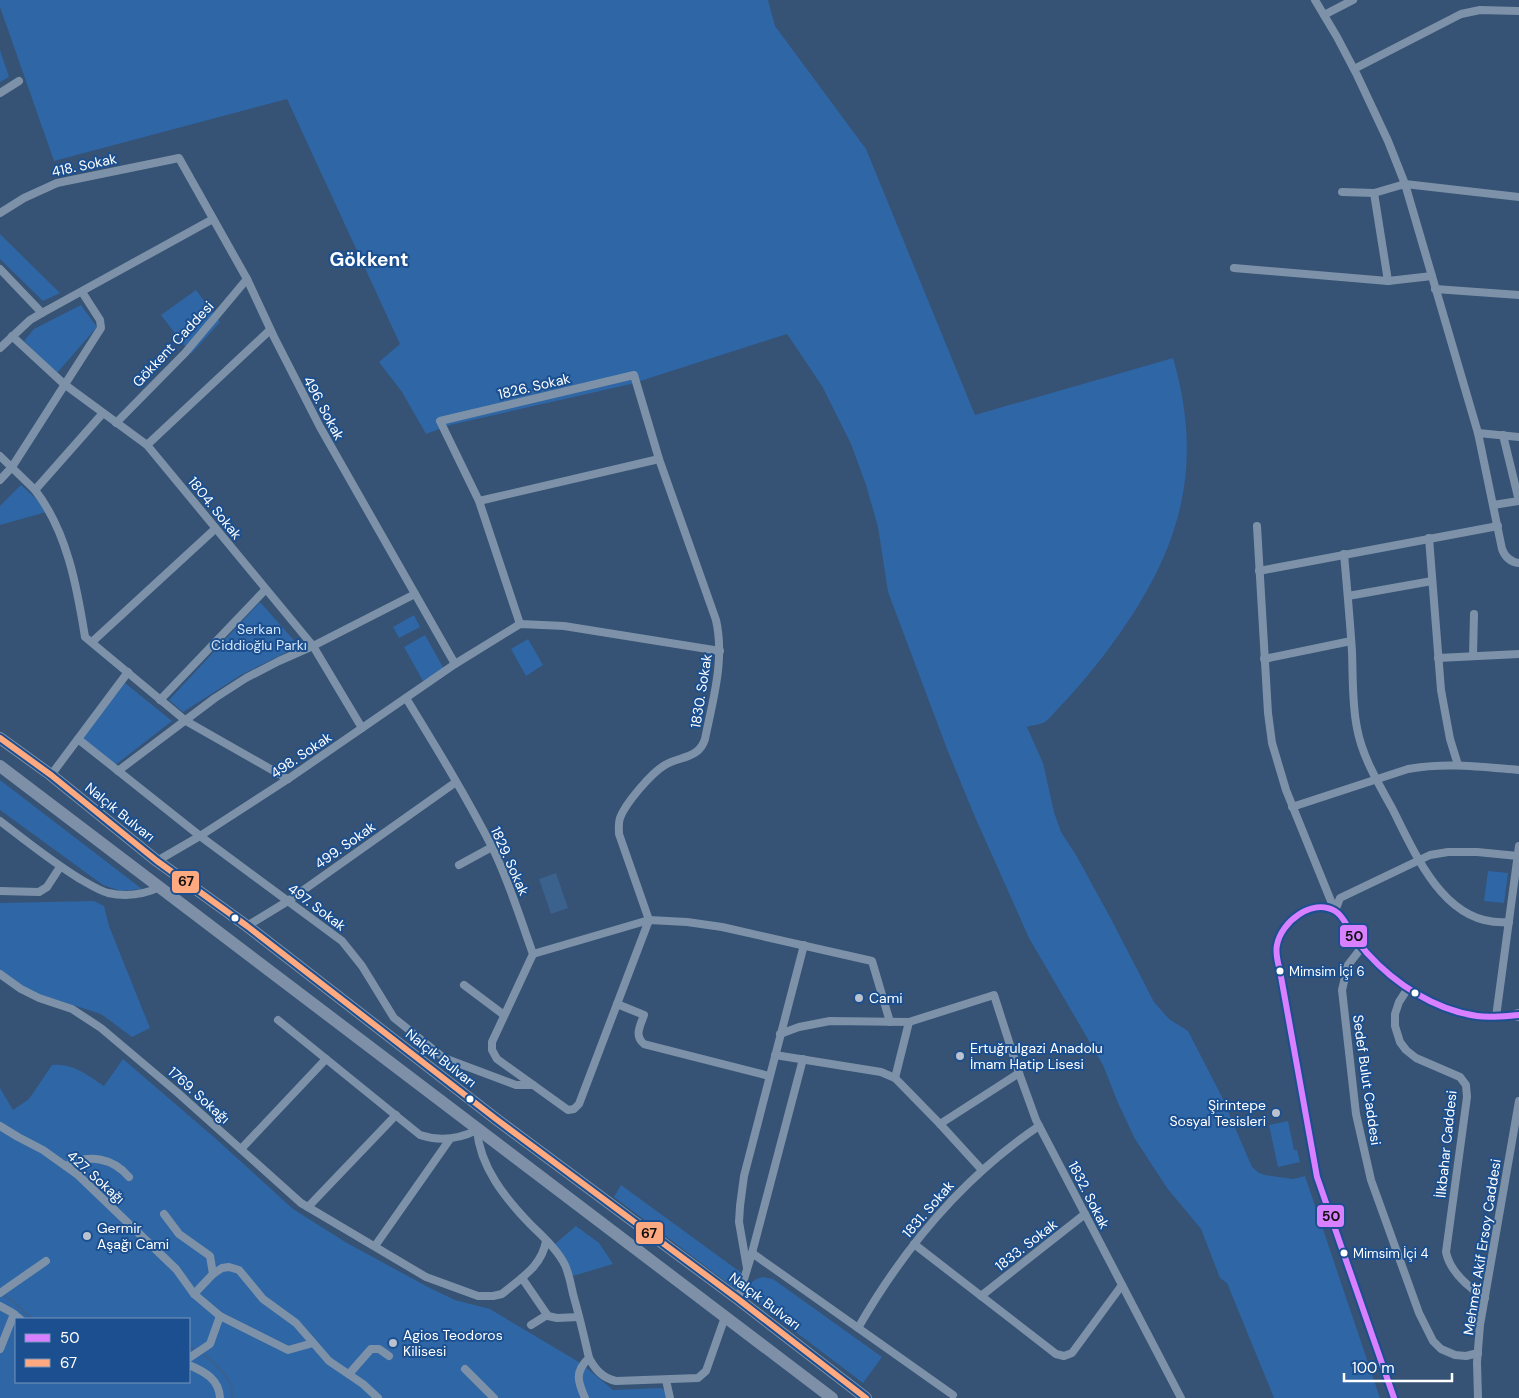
<svg xmlns="http://www.w3.org/2000/svg" width="1519" height="1398" font-family="'DM Sans',sans-serif">
	<rect width="100%" height="100%" fill="#365274"/>
	<g fill="#2f66a5" fill-rule="evenodd">
		<path d="M0,0H768L775,26L866,149L975,415L1173,358C1208,478 1174,564 1101,659C1087,677 1072,694 1056,711C1053,714 1049,719 1045,722C1040,725 1032,725 1027,727L1043,763L1054,812L1061,832L1076,855L1110,917L1154,1002L1169,1019L1188,1031L1221,1095L1252,1167L1259,1173L1265,1175L1293,1179L1305,1176L1380,1398H1274L1227,1283L1220,1278L1201,1229L1167,1188L1135,1139L1118,1103L1103,1065L1029,938L975,817L947,749L888,592L878,527L866,485L851,444L822,386L787,334L631,384L450,425L426,434L402,392L379,362L400,344L287,99L54,161L0,7Z"/>
		<path d="M0,50L9,77L0,82Z"/>
		<path d="M0,234L60,293L43,301L0,259Z"/>
		<path d="M196,290L220,322L191,354L161,315Z"/>
		<path d="M81,305L97,327L57,373L24,341L34,329Z"/>
		<path d="M21,485L50,511L0,525V506Z"/>
		<path d="M260,602L299,646L241,675L183,712L169,700Z"/>
		<path d="M414,615L420,627L399,638L393,627Z"/>
		<path d="M425,635L444,669L423,681L404,647Z"/>
		<path d="M528,639L543,665L526,676L511,649Z"/>
		<path d="M125,683L172,721L114,766L83,738Z"/>
		<path d="M0,780L142,889L121,891L103,885L0,810Z"/>
		<path d="M1488,871L1508,873L1504,903L1484,901Z"/>
		<path d="M94,901L104,906L109,926L150,1028L132,1037L101,1014L32,992L0,970V903Z"/>
		<path d="M123,1059L215,1138L293,1209L347,1243L428,1287L455,1300L490,1309L582,1364L613,1390L661,1388L673,1394V1398H0V1088L13,1110L29,1099L52,1065C73,1063 87,1075 104,1086ZM16,1319H189V1382H16Z"/>
		<path d="M1288,1121L1294,1150H1297L1300,1162L1278,1167L1269,1125Z"/>
		<path d="M621,1185L743,1274L737,1290L614,1197Z"/>
		<path d="M576,1226L599,1243L613,1264L573,1276L555,1244Z"/>
		<path d="M763,1277L773,1279L882,1357L863,1383L747,1295C748,1285 752,1279 763,1277Z"/>
	</g>
	<path fill="#3b618d" d="M556,873L568,908L551,914L539,879Z"/>
	<g fill="none" stroke-linecap="round" stroke-linejoin="round">
		<g stroke="#3b618d" stroke-width="2">
			<path d="M1,1294L13,1301L32,1319"/>
			<path d="M189,1347L197,1351"/>
			<path d="M201,1353C213,1361 236,1381 232,1398"/>
		</g>
		<g stroke="#7d92a8" stroke-width="8">
			<path d="M1315,0L1337,37L1357,75L1388,141L1405,184L1478,433L1502,549C1505,557 1510,562 1519,563"/>
			<path d="M1324,15L1353,0"/>
			<path d="M1354,69L1461,14L1480,10L1519,11"/>
			<path d="M0,93L19,81"/>
			<path d="M1342,192L1374,193L1405,184L1519,197"/>
			<path d="M1374,193L1388,281"/>
			<path d="M0,213L24,198L57,183L179,158L247,279L274,337L320,427L455,664"/>
			<path d="M1234,268L1388,281L1432,276"/>
			<path d="M0,269L42,313"/>
			<path d="M1435,289L1519,295"/>
			<path d="M12,336L64,384L147,445L313,646L362,728"/>
			<path d="M0,348L30,320L42,313L213,219"/>
			<path d="M634,375L659,459L479,501L440,421Z"/>
			<path d="M116,423L185,353L247,279"/>
			<path d="M1478,433L1519,437"/>
			<path d="M1503,435L1519,501"/>
			<path d="M147,445L270,330"/>
			<path d="M0,456L35,490L103,413"/>
			<path d="M0,480L12,467L101,328L100,320L82,292"/>
			<path d="M35,490C67,531 77,587 85,637L186,721L288,779"/>
			<path d="M479,501L520,624"/>
			<path d="M1493,505L1519,501"/>
			<path d="M1257,526L1268,713L1272,743L1286,790L1335,911"/>
			<path d="M1429,538L1441,690L1450,739L1458,765"/>
			<path d="M1344,554C1347,587 1350,620 1352,652C1353,677 1352,704 1357,728C1362,756 1378,783 1392,808C1416,855 1445,928 1509,922"/>
			<path d="M1259,571L1498,526"/>
			<path d="M1348,596L1432,581"/>
			<path d="M92,642L215,529"/>
			<path d="M1473,656L1474,614"/>
			<path d="M1438,658L1519,654"/>
			<path d="M1264,659L1351,641"/>
			<path d="M406,698C436,747 466,796 492,847C509,881 520,918 533,954L492,1042V1050L497,1059L568,1110L574,1109L579,1104L649,920L619,834C619,829 618,824 620,818C625,804 651,773 665,765C680,756 699,759 705,739C713,699 725,660 716,620L659,459"/>
			<path d="M160,700L265,590"/>
			<path d="M78,739L200,836L342,941L362,966L394,1018L444,1058L516,1085H533"/>
			<path d="M118,771L215,698L246,678L279,661L313,646L415,594"/>
			<path d="M51,775L128,672"/>
			<path d="M1292,807L1408,769C1446,762 1482,767 1519,770"/>
			<path d="M0,821C26,841 52,862 80,879C89,884 98,890 108,893C126,897 143,895 160,887"/>
			<path d="M157,861L200,836L288,779L455,664L520,624L564,626L720,651"/>
			<path d="M459,865L492,847"/>
			<path d="M0,891L39,892L47,887L60,867"/>
			<path d="M1335,911L1340,898L1430,855L1448,852H1477L1518,856"/>
			<path d="M247,926L288,901L456,782"/>
			<path d="M1362,947L1348,965L1342,990L1356,1114L1371,1180L1419,1313L1433,1341L1441,1349L1455,1355L1466,1356L1478,1353"/>
			<path d="M533,954L649,920L687,922L722,927L872,961L890,1022"/>
			<path d="M0,974L21,989L39,998L72,1009L101,1028L178,1093L301,1203L426,1277L478,1296H493L502,1294C521,1278 542,1266 546,1241"/>
			<path d="M464,985L504,1015"/>
			<path d="M1408,988L1399,1002L1395,1014V1026L1400,1042L1406,1050L1416,1058L1460,1077L1466,1085L1467,1097L1446,1252C1450,1272 1468,1287 1485,1298"/>
			<path d="M617,1004L644,1015C640,1026 634,1036 644,1044L769,1076"/>
			<path d="M1496,1017L1519,846"/>
			<path d="M278,1020L420,1135C441,1142 459,1139 477,1130C480,1167 505,1198 530,1224C542,1236 557,1249 565,1265C569,1274 571,1285 573,1294C579,1315 584,1336 589,1358C574,1372 578,1382 585,1398"/>
			<path d="M780,1034L799,1027L830,1021L909,1022L994,995L1019,1073L1036,1120L1181,1398"/>
			<path d="M775,1055L881,1072L895,1078L940,1124L982,1170"/>
			<path d="M895,1078L909,1022"/>
			<path d="M940,1124L1019,1073"/>
			<path d="M0,1126L18,1137L43,1150L78,1175L176,1269L194,1294L220,1316L288,1350L313,1343"/>
			<path d="M241,1149L326,1059"/>
			<path d="M66,1166C88,1153 113,1158 129,1177"/>
			<path d="M308,1207L396,1115"/>
			<path d="M164,1214L179,1234L210,1256L213,1274"/>
			<path d="M914,1244L1056,1354L1064,1356L1072,1353L1122,1285"/>
			<path d="M375,1246L450,1139"/>
			<path d="M752,1253L953,1395"/>
			<path d="M747,1268L739,1222L740,1206L744,1176L804,945"/>
			<path d="M522,1278L548,1316L557,1318L579,1317"/>
			<path d="M0,1293L46,1261"/>
			<path d="M194,1294L213,1274L222,1268L229,1267L239,1270L263,1299L296,1323L329,1361L363,1384L378,1398"/>
			<path d="M981,1296L1085,1214"/>
			<path d="M738,1299L752,1253L803,1059"/>
			<path d="M0,1306L11,1312L20,1319"/>
			<path d="M531,1325L547,1315"/>
			<path d="M858,1328C904,1248 962,1178 1039,1126"/>
			<path d="M0,1349L14,1314"/>
			<path d="M189,1358L210,1344L220,1316"/>
			<path d="M589,1358C595,1369 602,1378 616,1381L698,1378L706,1371L725,1317"/>
			<path d="M189,1365C205,1372 219,1379 220,1398"/>
			<path d="M465,1369L494,1398"/>
			<path d="M349,1374L371,1349H379L389,1356"/>
			<path d="M666,1380L670,1398"/>
			<path d="M1394,1398L1317,1177L1280,971C1278,963 1275,953 1277,945C1281,922 1309,901 1332,910C1344,914 1353,935 1361,945C1389,980 1431,1009 1476,1016C1490,1018 1504,1016 1518,1015L1519,1017"/>
			<path d="M1478,1398L1477,1362L1480,1325L1519,1101"/>
		</g>
		<g stroke="#7e90a7" stroke-width="12">
			<path d="M0,738L51,775L157,861L247,926L496,1119L738,1299L866,1398"/>
			<path d="M0,766L832,1398"/>
			<path d="M1518,1015H1519"/>
		</g>
		<g stroke="#1b4f8f" stroke-width="10">
			<path id="bus-1" d="M1394,1398L1317,1177L1280,971C1278,963 1275,953 1277,945C1281,922 1312,898 1335,911C1342,915 1345,922 1349,929C1354,937 1360,945 1367,953C1395,984 1435,1010 1477,1016C1491,1018 1505,1016 1519,1015"/>
		</g>
		<g stroke="#1b4f8f" stroke-width="10">
			<path id="bus-2" d="M0,738L51,775L157,861L247,926L496,1119L738,1299L866,1398"/>
		</g>
		<use href="#bus-1" stroke="#d880ff" stroke-width="6"/>
		<use href="#bus-2" stroke="#ffa980" stroke-width="6"/>
	</g>
	<g fill="#fff" stroke="#1b4f8f" stroke-width="2">
		<circle cx="235" cy="918" r="4.5"/>
		<circle cx="1280" cy="971" r="4.5"/>
		<circle cx="1415" cy="993" r="4.5"/>
		<circle cx="470" cy="1099" r="4.5"/>
		<circle cx="1344" cy="1253" r="4.5"/>
	</g>
	<g fill="#b9c2ce" stroke="#1b4f8f" stroke-width="2">
		<circle cx="859" cy="998" r="5"/>
		<circle cx="960" cy="1056" r="5"/>
		<circle cx="1276" cy="1113" r="5"/>
		<circle cx="87" cy="1236" r="5"/>
		<circle cx="393" cy="1343" r="5"/>
	</g>
	<g text-anchor="middle" stroke-width="4" stroke-linejoin="round" paint-order="stroke">
		<g font-size="13" fill="#fff" stroke="#1b4f8f" text-anchor="start">
			<text x="1289" y="976">Mimsim İçi 6</text>
			<text x="1353" y="1258">Mimsim İçi 4</text>
		</g>
		<g font-size="14" fill="#fff" stroke="#1b4f8f">
			<text transform="translate(84 165) rotate(-12)" y="5">418. Sokak</text>
			<text transform="translate(173 344) rotate(-47)" y="5">Gökkent Caddesi</text>
			<text transform="translate(534 386) rotate(-13)" y="5">1826. Sokak</text>
			<text transform="translate(324 408) rotate(62)" y="5">496. Sokak</text>
			<text transform="translate(215 508) rotate(51)" y="5">1804. Sokak</text>
			<text transform="translate(701 691) rotate(-81)" y="5">1830. Sokak</text>
			<text transform="translate(301 755) rotate(-34)" y="5">498. Sokak</text>
			<text transform="translate(120 812) rotate(39)" y="5">Nalçık Bulvarı</text>
			<text transform="translate(345 845) rotate(-35)" y="5">499. Sokak</text>
			<text transform="translate(510 861) rotate(66)" y="5">1829. Sokak</text>
			<text transform="translate(317 907) rotate(37)" y="5">497. Sokak</text>
			<text transform="translate(441 1058) rotate(38)" y="5">Nalçık Bulvarı</text>
			<text transform="translate(1367 1080) rotate(82)" y="5">Sedef Bulut Caddesi</text>
			<text transform="translate(199 1095) rotate(42)" y="5">1769. Sokağı</text>
			<text transform="translate(1446 1144) rotate(-84)" y="5">İlkbahar Caddesi</text>
			<text transform="translate(96 1177) rotate(42)" y="5">427. Sokağı</text>
			<text transform="translate(1089 1195) rotate(63)" y="5">1832. Sokak</text>
			<text transform="translate(928 1209) rotate(-49)" y="5">1831. Sokak</text>
			<text transform="translate(1026 1245) rotate(-38)" y="5">1833. Sokak</text>
			<text transform="translate(1482 1247) rotate(-81)" y="5">Mehmet Akif Ersoy Caddesi</text>
			<text transform="translate(765 1301) rotate(37)" y="5">Nalçık Bulvarı</text>
		</g>
		<g font-size="14" fill="#cfe3fa" stroke="#1b4f8f">
			<text x="259" y="634">Serkan<tspan x="259" dy="16">Ciddioğlu Parkı</tspan></text>
		</g>
		<g font-size="14" fill="#fff" stroke="#1b4f8f" text-anchor="start">
			<text x="869" y="1003">Cami</text>
			<text x="970" y="1053">Ertuğrulgazi Anadolu<tspan x="970" dy="16">İmam Hatip Lisesi</tspan></text>
			<text x="1266" y="1110" text-anchor="end">Şirintepe<tspan x="1266" dy="16">Sosyal Tesisleri</tspan></text>
			<text x="97" y="1233">Germir<tspan x="97" dy="16">Aşağı Cami</tspan></text>
			<text x="403" y="1340">Agios Teodoros<tspan x="403" dy="16">Kilisesi</tspan></text>
		</g>
		<g font-size="19" font-weight="bold" fill="#fff" stroke="#1b4f8f">
			<text x="369" y="266">Gökkent</text>
		</g>
	</g>
	<g stroke="#1b4f8f" stroke-width="2">
		<rect x="171" y="870" width="29" height="24" rx="5" fill="#ffa980"/>
		<rect x="1339" y="924" width="29" height="24" rx="5" fill="#d880ff"/>
		<rect x="1316" y="1204" width="29" height="24" rx="5" fill="#d880ff"/>
		<rect x="635" y="1221" width="29" height="24" rx="5" fill="#ffa980"/>
	</g>
	<g font-size="14" text-anchor="middle" font-weight="bold" fill="#111">
		<text x="186" y="886">67</text>
		<text x="1354" y="941">50</text>
		<text x="1331" y="1221">50</text>
		<text x="649" y="1238">67</text>
	</g>
	<rect x="15" y="1318" width="175" height="65" fill="#1b4f8f" stroke="#7695bc"/>
	<rect x="25" y="1334" width="25" height="8" fill="#d880ff" stroke="#7695bc"/>
	<text x="60" y="1343" font-size="15" fill="#ffffff">50</text>
	<rect x="25" y="1359" width="25" height="8" fill="#ffa980" stroke="#7695bc"/>
	<text x="60" y="1368" font-size="15" fill="#ffffff">67</text>
	<path d="M1344 1373v8h108v-8" fill="none" stroke="#ffffff" stroke-width="2.5"/>
	<text x="1352" y="1373" font-size="15" fill="#ffffff" stroke="#1b4f8f" stroke-width="4" paint-order="stroke">100 m</text>
</svg>
